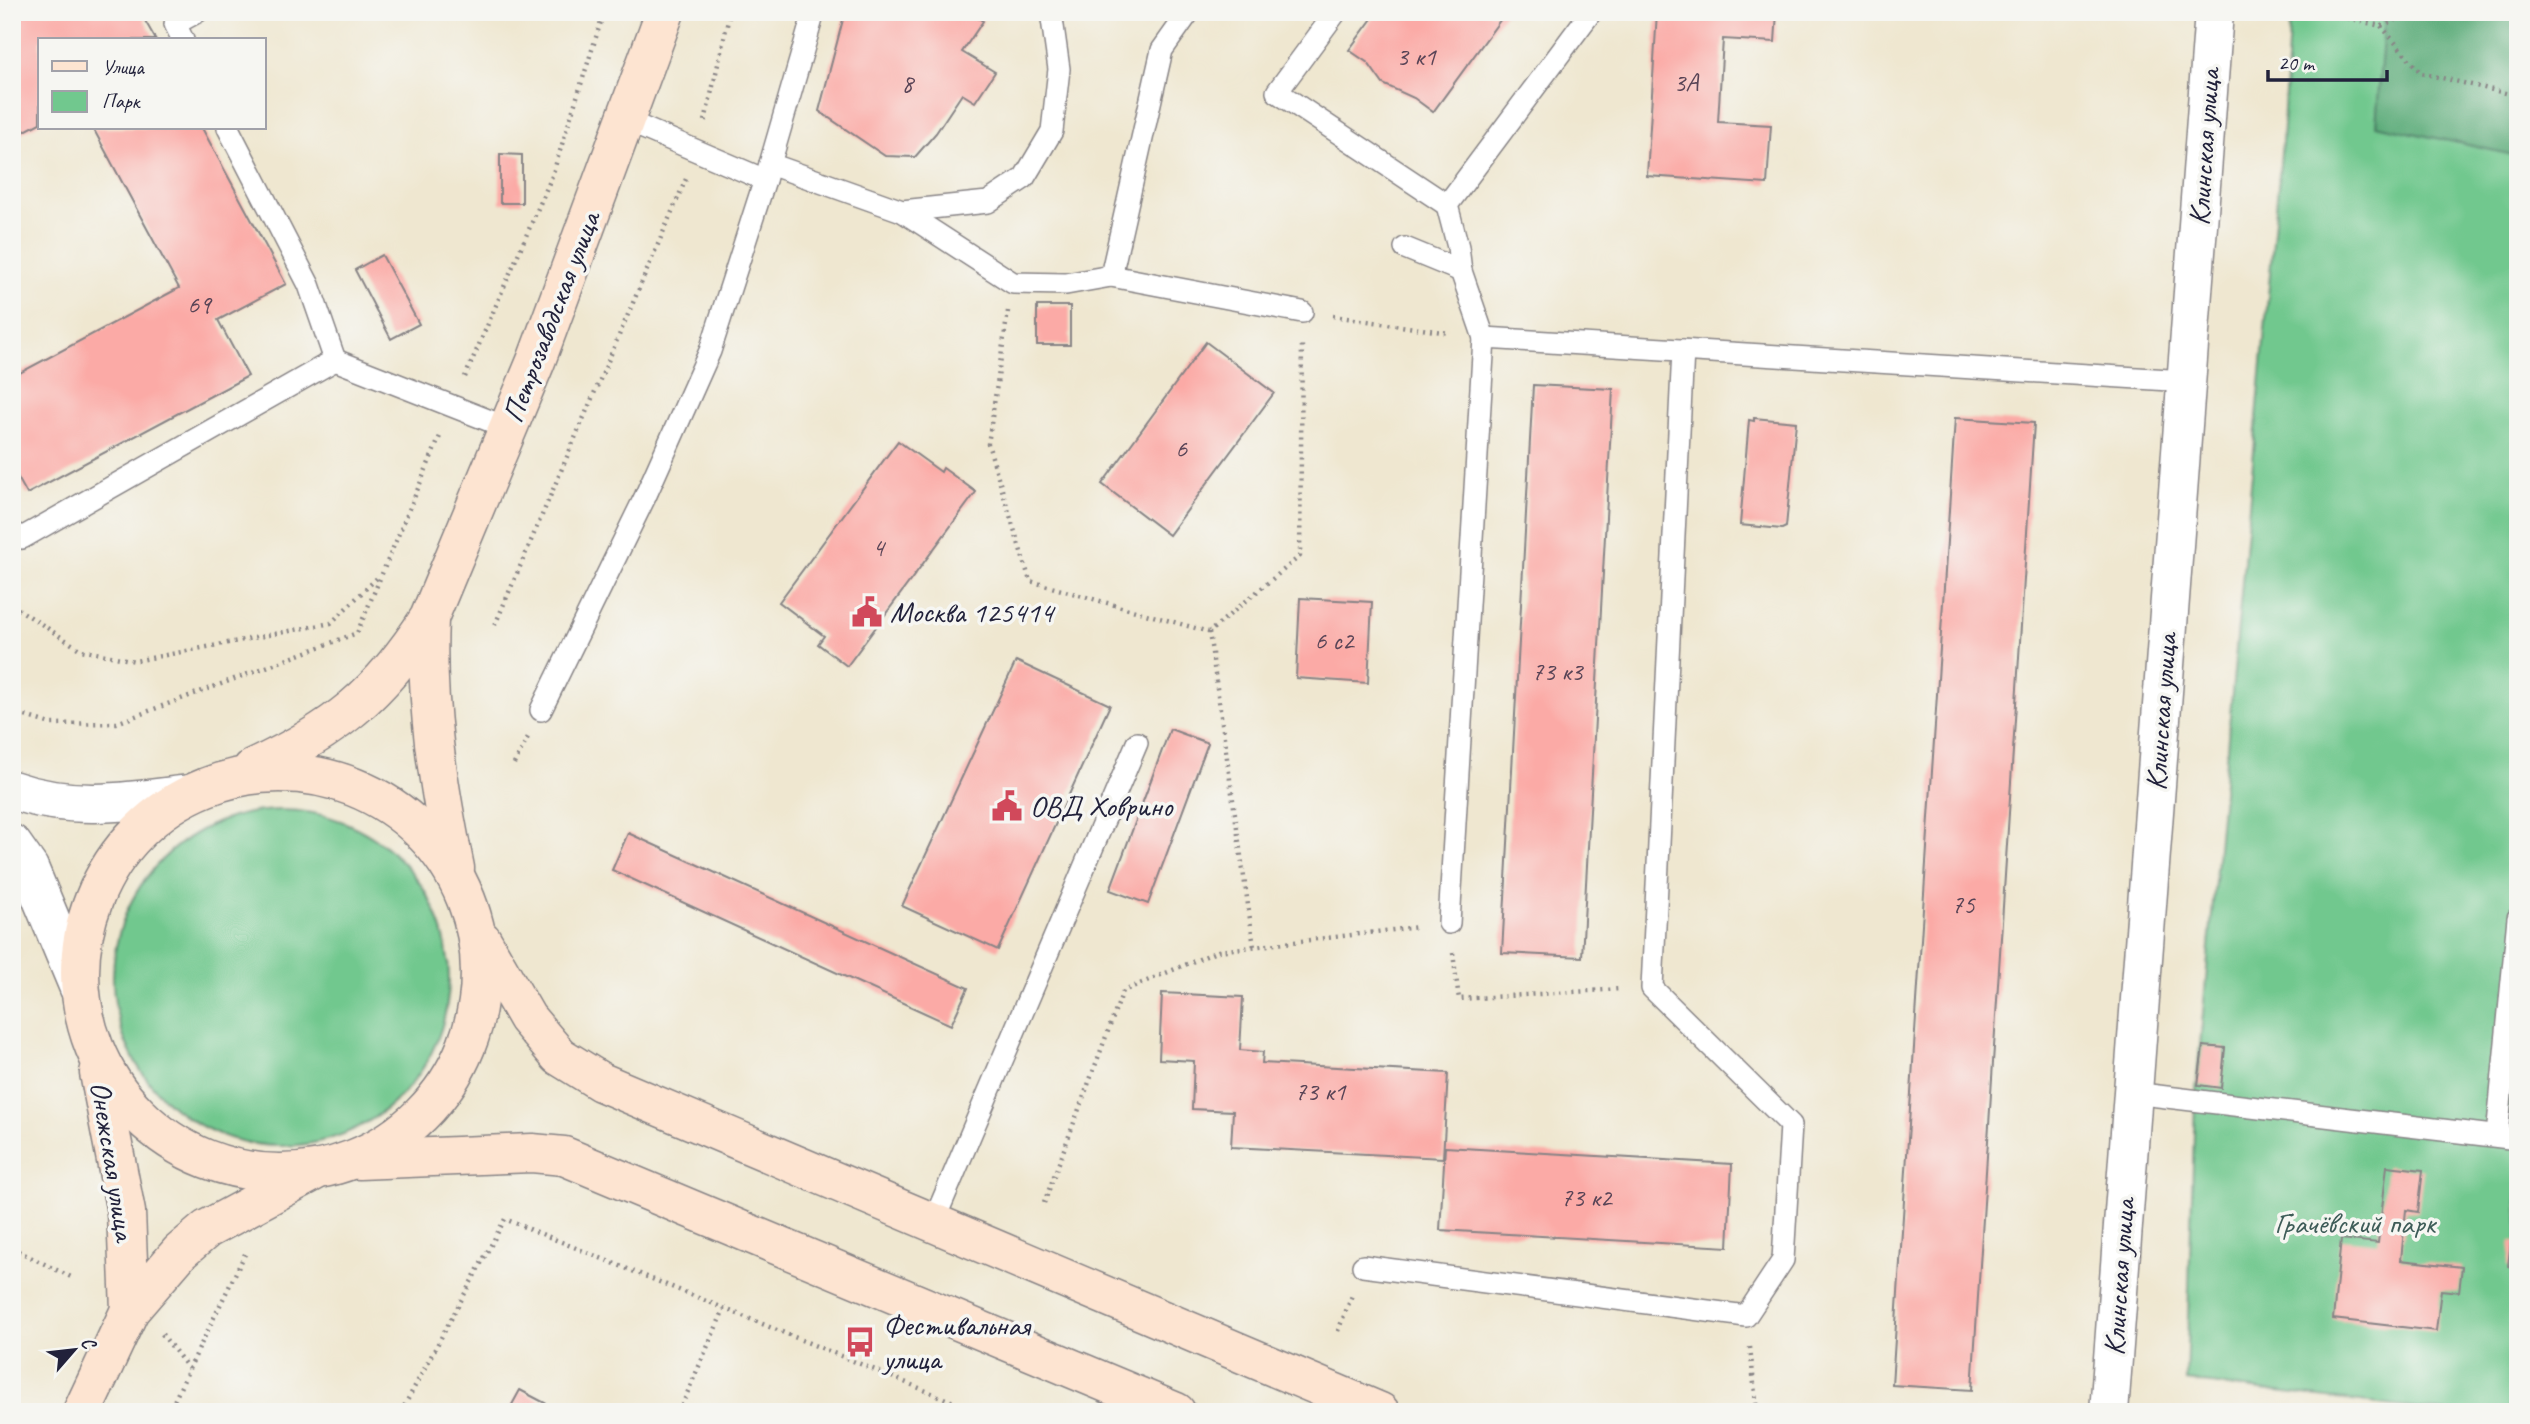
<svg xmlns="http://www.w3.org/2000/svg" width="2530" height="1424" font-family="Caveat,sans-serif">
	<rect width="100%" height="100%" fill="#f6f6f2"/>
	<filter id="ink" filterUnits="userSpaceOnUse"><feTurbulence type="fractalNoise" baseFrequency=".0143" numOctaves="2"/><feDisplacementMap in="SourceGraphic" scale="14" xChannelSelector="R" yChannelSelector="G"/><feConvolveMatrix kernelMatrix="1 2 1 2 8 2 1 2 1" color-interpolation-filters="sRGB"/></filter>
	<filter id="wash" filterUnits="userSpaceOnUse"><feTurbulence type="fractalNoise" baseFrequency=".00686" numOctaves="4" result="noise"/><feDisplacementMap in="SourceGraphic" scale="28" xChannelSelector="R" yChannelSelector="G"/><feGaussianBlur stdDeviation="1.57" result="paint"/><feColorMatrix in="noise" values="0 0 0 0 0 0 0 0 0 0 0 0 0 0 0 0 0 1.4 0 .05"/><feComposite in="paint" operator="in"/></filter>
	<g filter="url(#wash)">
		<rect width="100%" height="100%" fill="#efe7d0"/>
		<g fill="#71c88e" stroke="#4a7564" stroke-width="2">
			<path d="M2290,12H2518V1412H2445L2186,1381L2195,1101L2282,142Z"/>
			<circle cx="281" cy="978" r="168"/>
		</g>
		<path fill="#5cac79" stroke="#3f675a" stroke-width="2" d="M2385,12H2518V156L2376,125Z"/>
		<g id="blocks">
			<g fill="#fbaaa6">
				<path d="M20,12H158L144,19L156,40H40V123L12,138V16Z"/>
				<path d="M845,12H968L983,21L962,52L995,72L975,102L962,94L936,133L915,157L885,156L819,111Z"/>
				<path d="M1377,12H1506L1433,112L1414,98L1383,84L1368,63L1349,50Z"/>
				<path d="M1657,12H1777L1775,42L1723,39L1718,122L1771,125L1767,184L1647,176Z"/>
				<path d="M93,128H202L286,284L218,320L248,376L27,494L12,467V377L179,288Z"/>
				<path d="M500,154L522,155V203H500Z"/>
				<path d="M382,255L419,324L391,339L355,270Z"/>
				<rect x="1037" y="306" width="33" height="39"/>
				<path d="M1206,342L1274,393L1169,535L1102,484Z"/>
				<path d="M1533,385L1613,389L1582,957L1502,953Z"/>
				<path d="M1754,418L1796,422L1786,527L1782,529L1740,525L1749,420L1754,421Z"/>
				<path d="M1955,418L2034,423L1972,1390L1892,1385Z"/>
				<path d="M898,441L941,472L943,468L976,492L847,666L818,644L824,636L779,602Z"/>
				<path d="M1300,598L1372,602L1368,683L1296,678Z"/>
				<path d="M1016,661L1110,705L998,950L902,906Z"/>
				<path d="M1170,729L1208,743L1148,904L1110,890Z"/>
				<path d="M628,833L968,988L951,1025L612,870Z"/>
				<path d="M1162,993L1243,997L1240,1050L1263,1052L1262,1063L1448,1073L1443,1158L1231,1147L1233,1111L1192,1109L1194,1061L1159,1059Z"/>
				<path d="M2203,1046L2225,1048L2221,1088L2198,1085Z"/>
				<path d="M1445,1147L1732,1164L1728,1247L1440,1230Z"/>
				<path d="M2387,1166L2423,1170L2418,1212L2406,1210L2401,1260L2462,1267L2459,1292L2441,1290L2436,1331L2333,1319L2341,1239L2378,1243Z"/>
				<path d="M2511,1241L2518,1242V1268L2508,1266Z"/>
				<path d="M520,1390L562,1412H508Z"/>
			</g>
		</g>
	</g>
	<g filter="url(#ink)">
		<use href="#blocks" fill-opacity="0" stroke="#888486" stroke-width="2"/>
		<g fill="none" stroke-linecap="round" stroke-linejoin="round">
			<g stroke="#888486" stroke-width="24">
				<g id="service">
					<path d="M1336,12L1277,92L1447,205"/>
					<path d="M183,40L175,24L197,12"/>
					<path d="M627,121L765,180"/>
					<path d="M228,128L309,285L335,360"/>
					<path d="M770,164L902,211L988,202L1024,178L1052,131L1059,69L1051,12"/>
					<path d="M902,211L1013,283L1066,284L1111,276L1302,312"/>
					<path d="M1405,248L1461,271"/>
					<path d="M1111,276L1162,50L1189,12"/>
					<path d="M1484,338L1461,271L1458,247L1447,205L1591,12"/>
					<path d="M335,360L508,428"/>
					<path d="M12,532L22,538L335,360"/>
					<path d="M541,710L645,497L710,351L770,164L814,12"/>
					<path d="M1449,923L1484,338L2186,381"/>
					<path d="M2133,1093L2518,1139"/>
					<path d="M2497,1136L2518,918"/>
					<path d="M933,1223L1137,743"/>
					<path d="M1363,1266L1746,1316L1783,1260L1791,1125L1652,988L1683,350"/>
				</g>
			</g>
			<g stroke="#888486" stroke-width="41">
				<g id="tertiary">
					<path d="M12,790C71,811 128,802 189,794"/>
					<path d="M12,844L29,868L79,988"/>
					<path d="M2109,1412L2214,12"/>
				</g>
			</g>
			<g stroke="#888486" stroke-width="41">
				<g id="secondary">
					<path d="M429,619C425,704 438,784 455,868"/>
					<path d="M252,769C334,731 380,695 429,618L536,361L665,12"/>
					<circle cx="280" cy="973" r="200"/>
					<path d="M482,940L527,1018L559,1056L601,1082L1380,1412"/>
					<path d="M99,1073L126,1212L130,1310"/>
					<path d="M359,1160L532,1153L564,1156L1176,1412"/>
					<path d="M82,1412L130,1310L180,1252L207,1229L313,1172"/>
				</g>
			</g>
			<g stroke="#888486" stroke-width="4.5" stroke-dasharray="2 5" stroke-linecap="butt">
				<path d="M2320,12L2381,26L2416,12"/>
				<path d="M2381,26L2421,73L2518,96"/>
				<path d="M705,121L730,12"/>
				<path d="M1008,311L988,444L1030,581L1209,632L1300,556L1302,342"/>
				<path d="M1333,316L1449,333"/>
				<path d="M465,377L552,176L604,12"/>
				<path d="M12,605L81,650L135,661L331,623L380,575"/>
				<path d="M495,625L686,179"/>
				<path d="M1209,632L1254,947"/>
				<path d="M12,712L51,724L117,723L357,633L441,434"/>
				<path d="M514,764L528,737"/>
				<path d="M1453,953L1459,999L1621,989"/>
				<path d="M1044,1203L1123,991L1218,951L1418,927"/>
				<path d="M12,1248L73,1278"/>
				<path d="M1338,1331L1353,1293"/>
				<path d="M162,1334L189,1369L169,1412"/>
				<path d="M1750,1347L1757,1412"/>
				<path d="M189,1369L245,1254"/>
				<path d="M401,1412L505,1219L978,1412"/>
				<path d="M679,1412L724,1309"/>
			</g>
			<use href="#service" stroke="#fff" stroke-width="21"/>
			<use href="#tertiary" stroke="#fff" stroke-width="38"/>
			<use href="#secondary" stroke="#fde4d1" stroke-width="38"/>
		</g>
	</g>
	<defs>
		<g id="civic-bare" transform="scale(2.415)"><path d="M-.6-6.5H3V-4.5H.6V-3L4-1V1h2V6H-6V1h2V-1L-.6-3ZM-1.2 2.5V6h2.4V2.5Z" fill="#d1495b" stroke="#f6f6f2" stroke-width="2.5" paint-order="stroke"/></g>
		<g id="bus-bare" transform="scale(2.415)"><path d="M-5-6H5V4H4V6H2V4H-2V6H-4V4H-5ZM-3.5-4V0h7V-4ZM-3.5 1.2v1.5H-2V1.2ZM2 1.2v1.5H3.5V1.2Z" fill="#d1495b" stroke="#f6f6f2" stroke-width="2.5" paint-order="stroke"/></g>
	</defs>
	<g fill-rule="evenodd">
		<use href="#civic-bare" x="867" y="612"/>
		<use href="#civic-bare" x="1007" y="806"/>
		<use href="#bus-bare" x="860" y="1342"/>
	</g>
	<g text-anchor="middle" stroke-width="7" stroke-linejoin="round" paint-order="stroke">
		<g font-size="26" fill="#584456">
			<text x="1416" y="65">3 к1</text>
			<text x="1686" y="91">3А</text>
			<text x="907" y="92">8</text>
			<text x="199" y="313">69</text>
			<text x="1181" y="457">6</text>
			<text x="878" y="556">4</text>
			<text x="1334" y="649">6 с2</text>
			<text x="1557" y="680">73 к3</text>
			<text x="1963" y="913">75</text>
			<text x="1320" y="1100">73 к1</text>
			<text x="1586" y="1206">73 к2</text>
		</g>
		<g font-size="30" fill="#22223b" stroke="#f6f6f2">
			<text transform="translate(2204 147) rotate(-86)" y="10">Клинская улица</text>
			<text transform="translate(551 317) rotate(-69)" y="10">Петрозаводская улица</text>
			<text transform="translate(2161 712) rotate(-86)" y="10">Клинская улица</text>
			<text transform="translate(113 1161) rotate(81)" y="10">Онежская улица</text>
			<text transform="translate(2119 1277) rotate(-86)" y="10">Клинская улица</text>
		</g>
		<g font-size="30" fill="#22223b" stroke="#f6f6f2" text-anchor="start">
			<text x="890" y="622">Москва 125414</text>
			<text x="1030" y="816">ОВД Ховрино</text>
			<text x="883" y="1335">Фестивальная<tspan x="883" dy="34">улица</tspan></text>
		</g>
		<g font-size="30" fill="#3e5c58" stroke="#f6f6f2">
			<text x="2355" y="1233">Грачёвский парк</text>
		</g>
	</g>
	<rect width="2530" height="1424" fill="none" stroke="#f6f6f2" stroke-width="42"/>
	<rect x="38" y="38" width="228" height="91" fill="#f6f6f2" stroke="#a1a1a9" stroke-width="2"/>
	<rect x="52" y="61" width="35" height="10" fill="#fde4d1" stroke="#a1a1a9" stroke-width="2"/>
	<text x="102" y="74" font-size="21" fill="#22223b">Улица</text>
	<rect x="52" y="91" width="35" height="21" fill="#71c88e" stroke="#a1a1a9" stroke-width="2"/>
	<text x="102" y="108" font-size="21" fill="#22223b">Парк</text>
	<g transform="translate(74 1350) rotate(62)" stroke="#f6f6f2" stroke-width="5" paint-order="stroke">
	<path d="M0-5L12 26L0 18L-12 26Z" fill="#22223b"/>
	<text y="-10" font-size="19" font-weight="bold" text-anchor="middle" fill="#22223b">С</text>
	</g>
	<path d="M2268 70v10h119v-10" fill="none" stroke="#22223b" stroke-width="3.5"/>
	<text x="2278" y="70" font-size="21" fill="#22223b" stroke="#f6f6f2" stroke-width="5" paint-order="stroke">20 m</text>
</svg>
